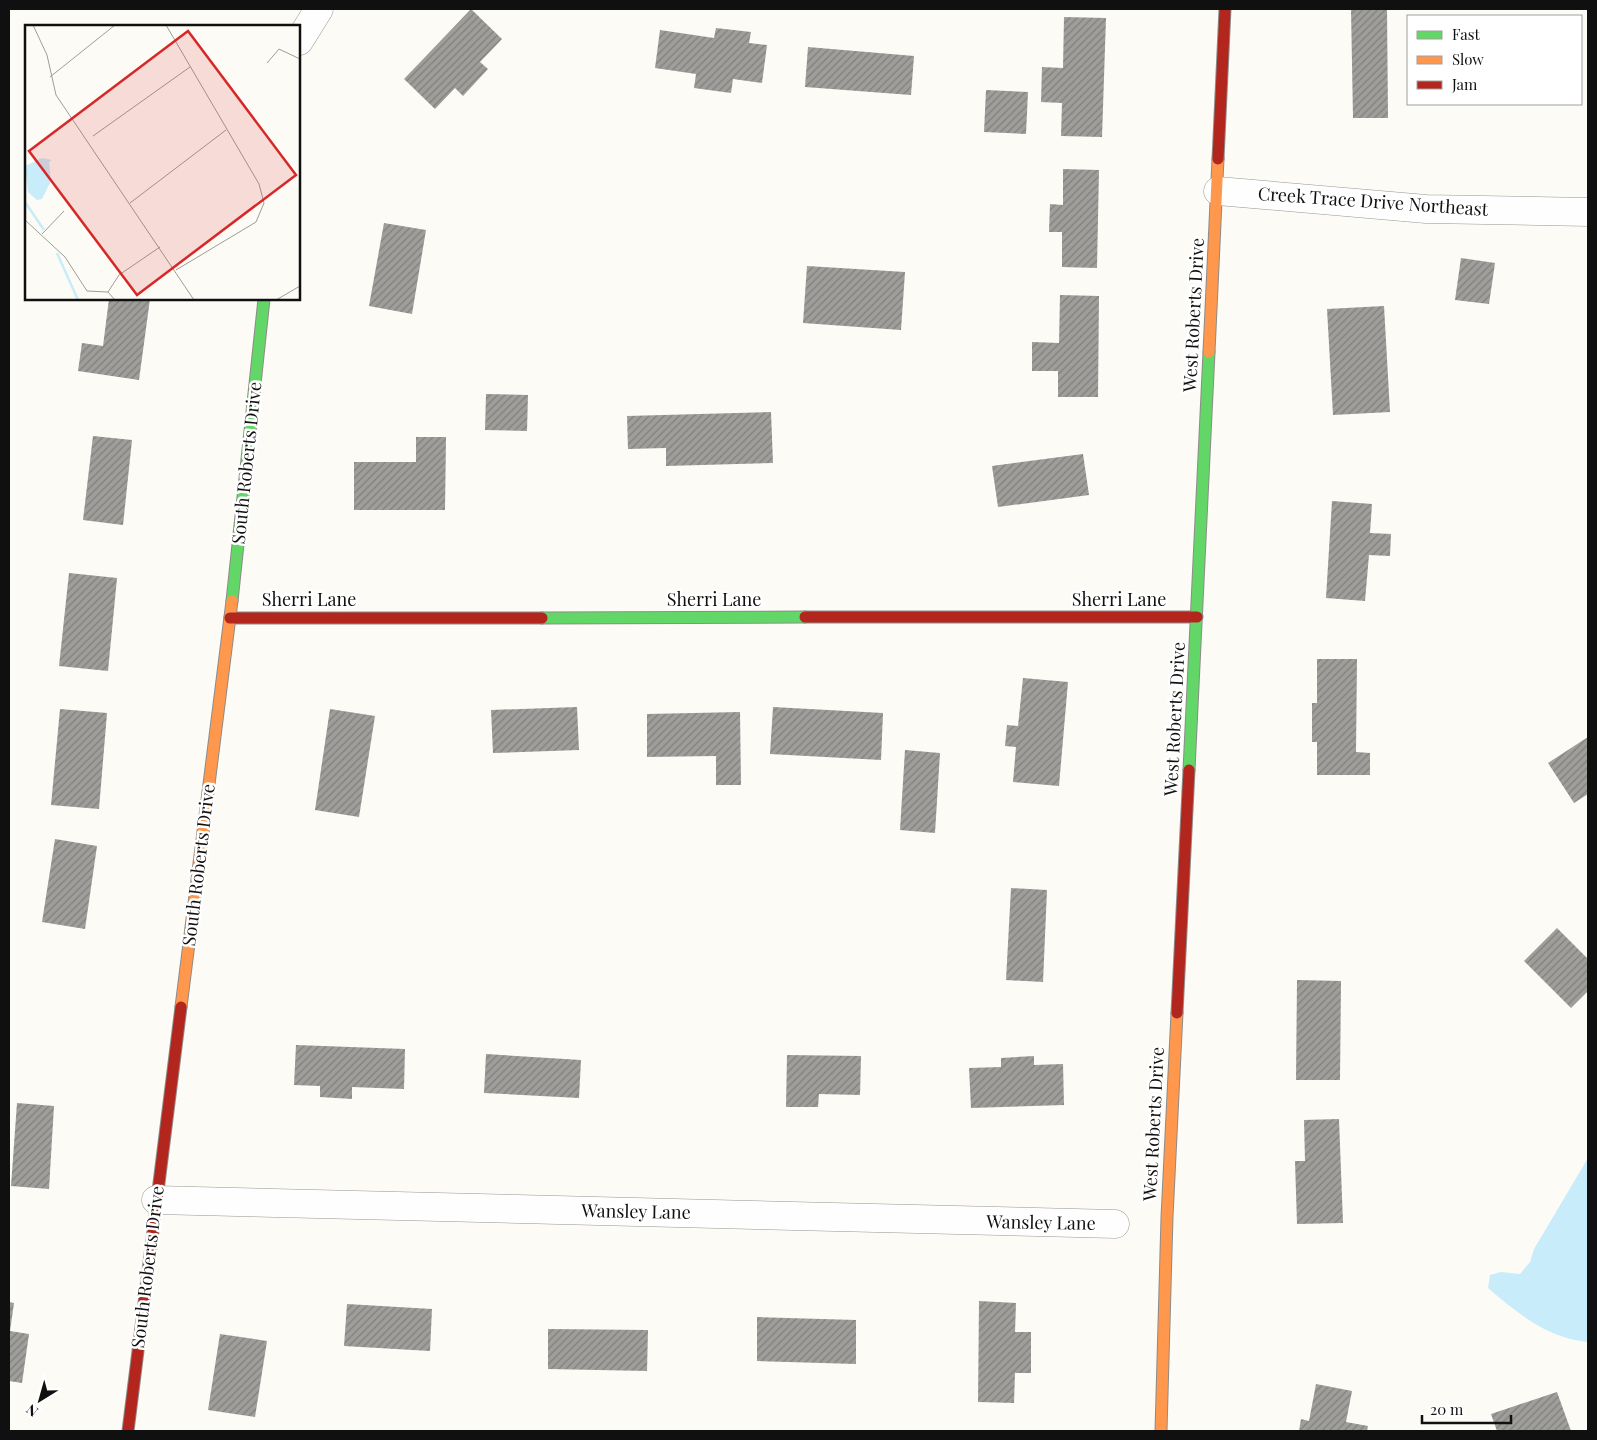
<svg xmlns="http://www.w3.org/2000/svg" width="1597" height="1440" font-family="'Playfair Display',serif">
	<defs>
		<pattern id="building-hatch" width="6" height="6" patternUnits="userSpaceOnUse" patternTransform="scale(1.25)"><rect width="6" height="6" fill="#a09e9b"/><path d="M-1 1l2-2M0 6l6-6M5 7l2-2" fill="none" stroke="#817f7d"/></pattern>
	</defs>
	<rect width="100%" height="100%" fill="#fcfbf6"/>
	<path fill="#c9ecfa" d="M1588,1158V1342C1548,1338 1518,1314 1488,1288L1490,1275L1501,1272L1520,1274L1530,1262L1534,1249Z"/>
	<g fill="url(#building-hatch)">
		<path d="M471,9L502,39L480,62L488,69L463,96L455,88L435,109L404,79Z"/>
		<path d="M1351,9H1387L1388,118H1353Z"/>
		<path d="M1064,17L1106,18L1102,137L1061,136L1062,103L1041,102L1042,67L1063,68Z"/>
		<path d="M716,28L751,32L749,43L767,45L762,83L733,79L731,93L694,88L696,74L655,68L660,30L714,38Z"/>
		<path d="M808,47L914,56L911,95L805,87Z"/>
		<path d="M986,90L1028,92L1026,134L984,132Z"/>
		<path d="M1063,169L1099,170L1097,268L1062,267V232H1049L1050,204L1063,205Z"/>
		<path d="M384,223L426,230L412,314L369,306Z"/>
		<path d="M1461,258L1495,263L1489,304L1455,300Z"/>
		<path d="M807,266L905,272L901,330L803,323Z"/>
		<path d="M1060,295L1099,296L1098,397H1058V371H1032V342L1059,343Z"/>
		<path d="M109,299H150L139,380L78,371L82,343L103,346Z"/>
		<path d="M1384,306L1390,412L1333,415L1327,309Z"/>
		<path d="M486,394L528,395L527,431L485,430Z"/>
		<path d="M771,412L773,463L666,466V448L628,449L627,416Z"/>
		<path d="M93,436L132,440L123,525L83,520Z"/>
		<path d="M416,437H446L445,510H354V462H416Z"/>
		<path d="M1083,454L1089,495L998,507L992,466Z"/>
		<path d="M1332,501L1372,504L1370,533L1391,534L1390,556L1369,555L1365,601L1326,598Z"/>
		<path d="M69,573L117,578L108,671L59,666Z"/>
		<path d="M1317,659H1357L1356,752L1370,753V775H1317V742H1312V703H1317Z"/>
		<path d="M1023,678L1068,682L1059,786L1013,782L1016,747L1005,746L1007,725L1018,726Z"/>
		<path d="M577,707L579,750L493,753L491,710Z"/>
		<path d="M773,707L883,713L881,760L770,754Z"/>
		<path d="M60,709L107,713L99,809L51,805Z"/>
		<path d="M330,709L375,716L359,817L315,810Z"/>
		<path d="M740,712L741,785H716V756L647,757V714Z"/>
		<path d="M1588,737V794L1574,803L1548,763Z"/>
		<path d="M905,750L940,753L935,833L900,830Z"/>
		<path d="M55,839L97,846L85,929L42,922Z"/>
		<path d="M1011,888L1047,890L1043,982L1006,980Z"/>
		<path d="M1557,928L1588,959V991L1571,1008L1524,961Z"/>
		<path d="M1297,980L1341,981L1340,1080H1296Z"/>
		<path d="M296,1045L405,1049L404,1089L352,1087V1099L320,1097V1086L294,1085Z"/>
		<path d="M486,1054L581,1060L579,1098L484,1093Z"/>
		<path d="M787,1055L861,1056L860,1095L819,1094L818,1107H786Z"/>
		<path d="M1034,1056V1065L1063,1064L1064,1105L971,1108L969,1068L1001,1067V1058Z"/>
		<path d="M17,1103L54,1106L49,1189L11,1186Z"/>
		<path d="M1339,1119L1343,1223L1297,1224L1295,1161H1305L1304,1120Z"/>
		<path d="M979,1301L1016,1303L1015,1332H1031V1373H1015L1014,1403L978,1402Z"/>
		<path d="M9,1302L14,1303L10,1331L29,1334L22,1383L9,1381Z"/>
		<path d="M347,1304L432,1309L430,1351L344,1346Z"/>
		<path d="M757,1317L856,1320V1364L757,1361Z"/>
		<path d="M548,1329L648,1330L647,1371L548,1369Z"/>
		<path d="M220,1334L267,1341L255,1417L208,1410Z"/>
		<path d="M1316,1384L1352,1391L1346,1422L1368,1426L1367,1431H1299L1301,1419L1309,1421Z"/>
		<path d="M1557,1392L1571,1431H1497L1491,1414Z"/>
	</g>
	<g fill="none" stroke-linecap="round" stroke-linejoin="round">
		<g stroke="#969694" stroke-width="29">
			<g id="street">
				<path d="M299,41L319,9"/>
				<path d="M1218,191L1426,209L1588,212"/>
				<path d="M156,1200L1115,1224"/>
			</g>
		</g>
		<g stroke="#8d8c8a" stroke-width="13">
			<g id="fast">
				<path d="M232,601L264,299"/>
				<path d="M542,618L805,617"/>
				<path d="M1189,770L1209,352"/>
			</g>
		</g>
		<g stroke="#8d8c8a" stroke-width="13">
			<g id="slow">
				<path d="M1209,352L1218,159"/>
				<path d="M181,1007L232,601"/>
				<path d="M1161,1431L1167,1217L1177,1013"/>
			</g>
		</g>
		<g stroke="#8d8c8a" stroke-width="13">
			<g id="jam">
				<path d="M1218,159L1225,9"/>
				<path d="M805,617H1197"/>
				<path d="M230,618H542"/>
				<path d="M1177,1013L1189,770"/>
				<path d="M128,1431L181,1007"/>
			</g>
		</g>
		<use href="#street" stroke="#fffefe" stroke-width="28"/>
		<use href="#fast" stroke="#63d668" stroke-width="11"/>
		<use href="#slow" stroke="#ff974d" stroke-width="11"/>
		<use href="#jam" stroke="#b3261e" stroke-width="11"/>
	</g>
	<g text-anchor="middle" stroke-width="5" stroke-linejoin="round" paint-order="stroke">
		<g font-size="18" fill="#101010" stroke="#fff">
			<text transform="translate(1373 202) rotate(4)" y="6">Creek Trace Drive Northeast</text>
			<text transform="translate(1194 315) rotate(-87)" y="6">West Roberts Drive</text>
			<text transform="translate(247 463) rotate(-84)" y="6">South Roberts Drive</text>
			<text x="309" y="606">Sherri Lane</text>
			<text x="714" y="606">Sherri Lane</text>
			<text x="1119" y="606">Sherri Lane</text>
			<text transform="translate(1175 719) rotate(-87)" y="6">West Roberts Drive</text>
			<text transform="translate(199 865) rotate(-83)" y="6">South Roberts Drive</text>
			<text transform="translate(1154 1124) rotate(-87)" y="6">West Roberts Drive</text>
			<text transform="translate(636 1212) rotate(1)" y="6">Wansley Lane</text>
			<text transform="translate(1041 1223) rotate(1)" y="6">Wansley Lane</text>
			<text transform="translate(148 1267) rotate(-83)" y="6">South Roberts Drive</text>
		</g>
	</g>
	<g transform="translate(25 25)">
		<rect width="275" height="275" fill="#fcfbf6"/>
		<path d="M17,133L27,135L24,137L26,156L17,174L12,175L3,167L0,141Z" fill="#c9ecfa"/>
		<path fill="none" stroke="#c9ecfa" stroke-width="2.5" d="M0,177L19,205M32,228L53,275"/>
		<path fill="none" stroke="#9e9d9a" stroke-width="1" d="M8,0L22,30L31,70L169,275M141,0L234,159L239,178L231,197L151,245M242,38L254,24L275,34M25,52L90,0M68,111L165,42M105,178L201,105M0,195L40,232L62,266M17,209L39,186M62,266L83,267L90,275M83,267L94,250L135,222M251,275L275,261"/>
		<path fill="#d62828" fill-opacity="0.15" stroke="#d62828" stroke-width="2.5" d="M163,6L271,150L112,270L4,126Z"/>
		<rect width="275" height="275" fill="none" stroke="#101010" stroke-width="2.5"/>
	</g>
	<rect width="1597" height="1440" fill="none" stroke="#101010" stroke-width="20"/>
	<rect x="1407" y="15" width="175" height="90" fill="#ffffff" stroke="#9f9f9f"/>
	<rect x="1417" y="31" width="25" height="8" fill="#63d668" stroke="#9f9f9f"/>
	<text x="1452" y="40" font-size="15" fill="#101010">Fast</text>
	<rect x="1417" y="56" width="25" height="8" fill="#ff974d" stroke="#9f9f9f"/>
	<text x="1452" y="65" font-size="15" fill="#101010">Slow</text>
	<rect x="1417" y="81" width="25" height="8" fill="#b3261e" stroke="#9f9f9f"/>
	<text x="1452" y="90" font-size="15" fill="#101010">Jam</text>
	<g transform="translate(40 1400) rotate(217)" stroke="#ffffff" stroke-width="4" paint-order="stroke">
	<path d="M0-4L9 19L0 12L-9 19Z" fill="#101010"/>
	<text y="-8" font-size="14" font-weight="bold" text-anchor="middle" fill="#101010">N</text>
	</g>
	<path d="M1422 1415v8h89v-8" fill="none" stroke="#101010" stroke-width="2.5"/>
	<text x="1430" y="1415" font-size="15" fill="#101010" stroke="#ffffff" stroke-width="4" paint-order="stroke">20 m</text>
</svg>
